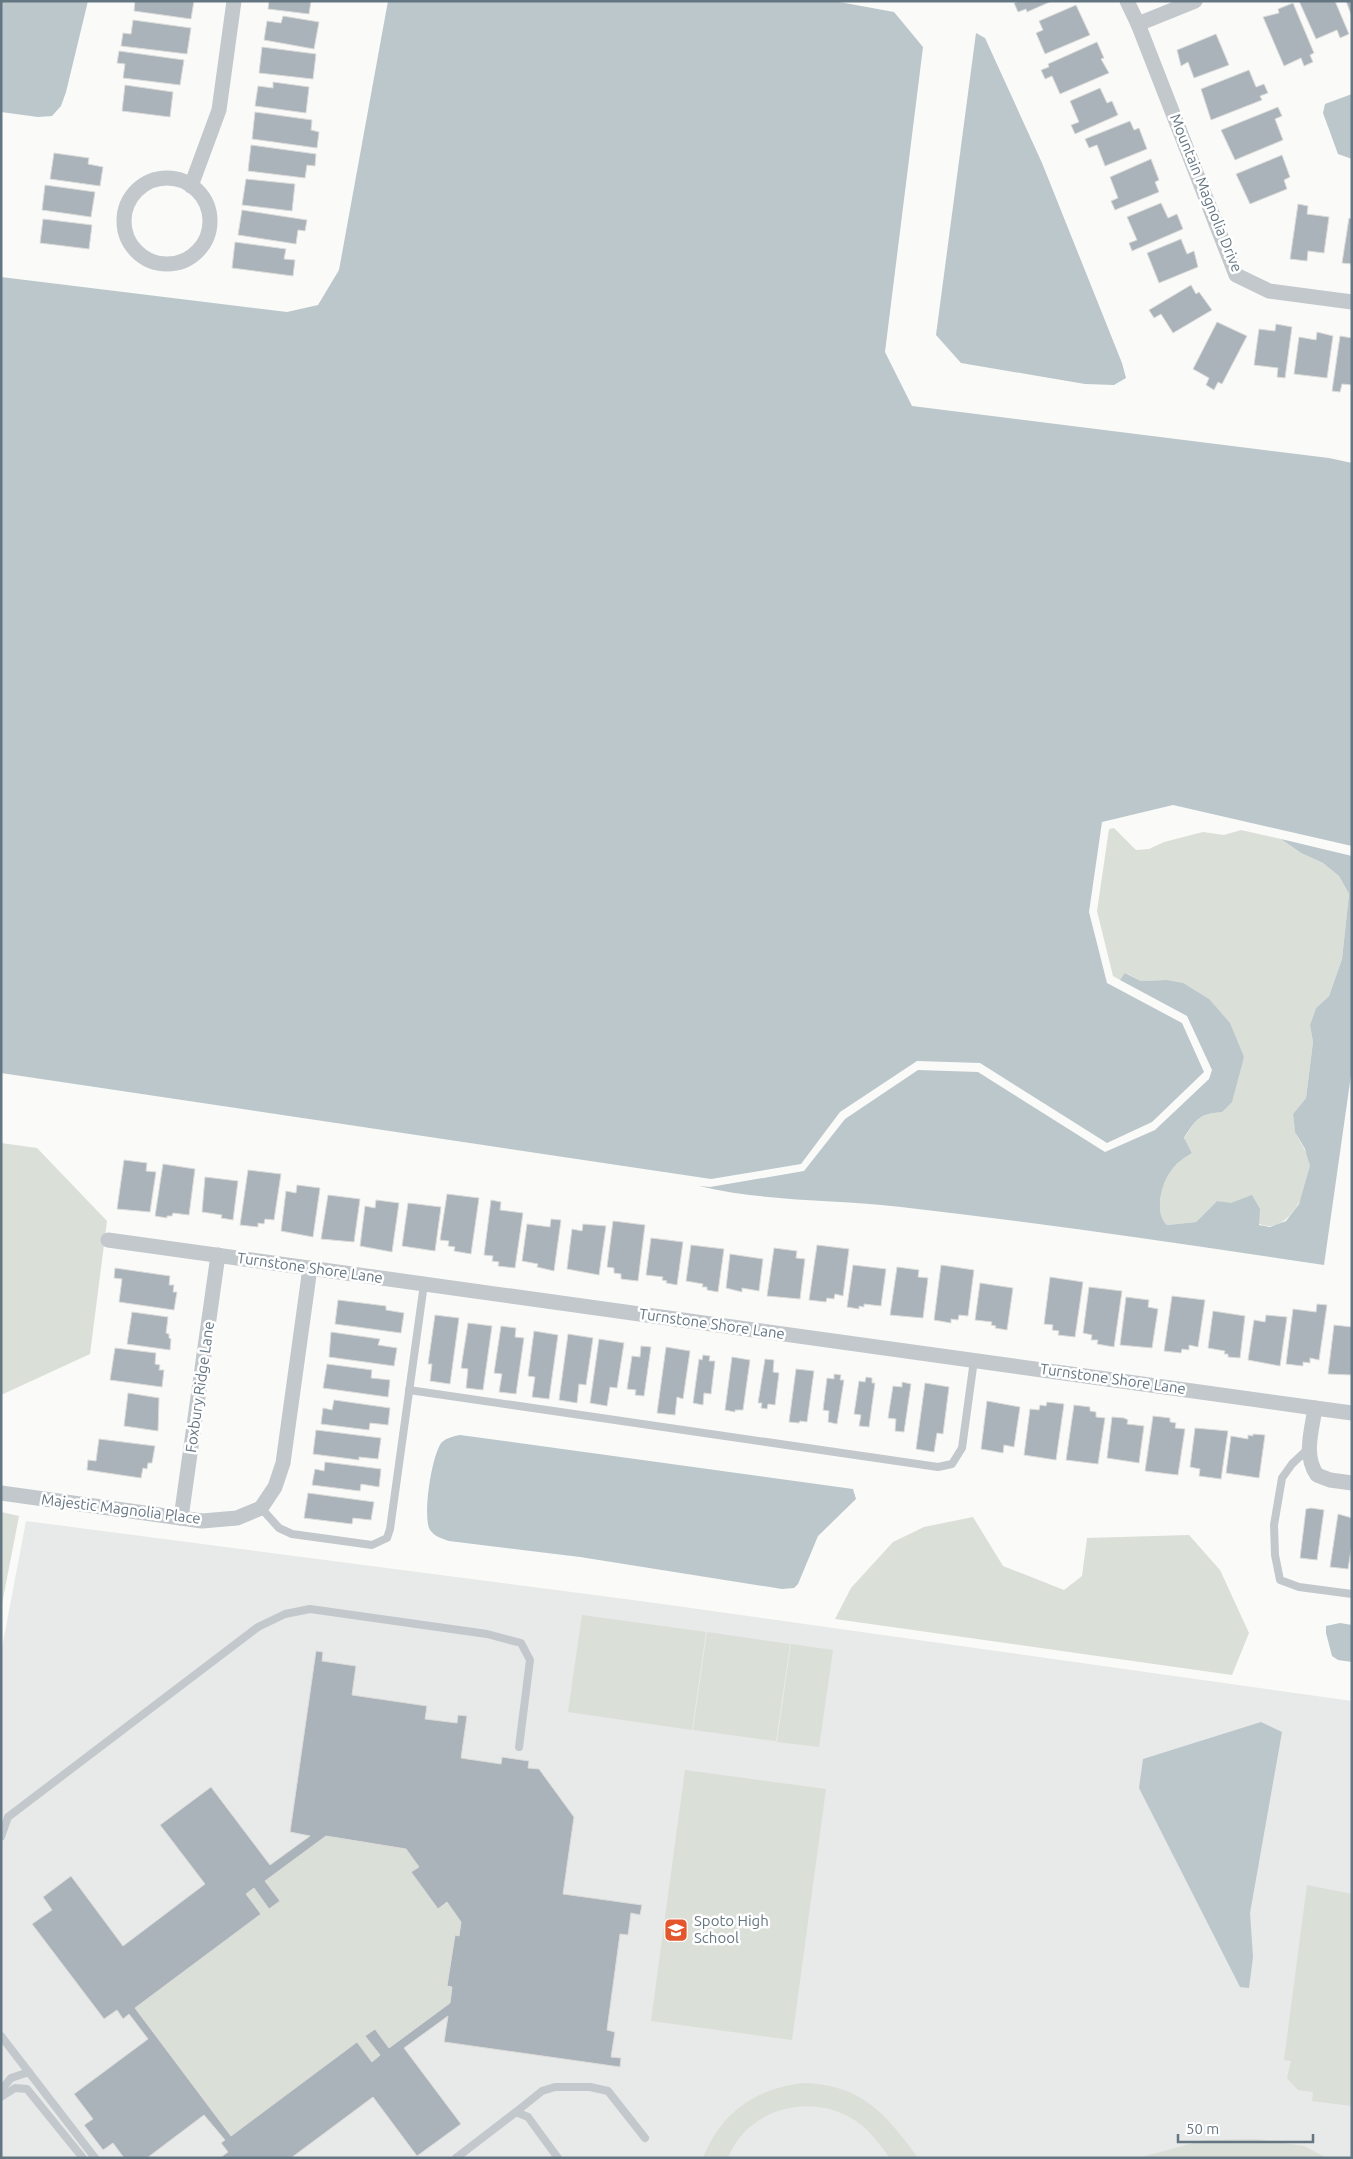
<svg xmlns="http://www.w3.org/2000/svg" width="1353" height="2159" font-family="Ubuntu,sans-serif">
	<rect width="100%" height="100%" fill="#fafaf8"/>
	<path fill="#e8e9e9" d="M26,1521L648,1602L1352,1701V2158H1V1653Z"/>
	<g fill="#dadfd7">
		<path d="M1114,828L1136,850L1149,849L1164,842L1203,832L1224,835L1241,830L1281,839L1301,853L1323,863L1339,876L1349,894L1342,959L1329,996L1316,1008L1310,1025L1313,1042L1306,1098L1293,1114C1294,1120 1294,1128 1296,1133C1300,1144 1309,1153 1310,1165C1311,1185 1292,1228 1268,1226C1250,1225 1241,1204 1217,1201L1196,1222L1167,1225C1154,1213 1161,1184 1171,1171C1176,1163 1184,1158 1192,1153L1184,1139C1196,1119 1199,1114 1222,1112L1244,1057L1166,980L1141,981L1126,973L1120,980L1113,976L1097,911L1109,829Z"/>
		<path d="M1,1143L37,1148L107,1221L90,1354L1,1395Z"/>
		<path d="M1,1512L19,1516L1,1609Z"/>
		<path d="M973,1517L1003,1566L1064,1590L1082,1576L1087,1538L1189,1535L1220,1570L1249,1633L1232,1675L835,1619L851,1588L893,1542L924,1527Z"/>
		<path d="M582,1615L706,1632L692,1730L568,1712Z"/>
		<path d="M707,1632L790,1644L776,1741L693,1730Z"/>
		<path d="M791,1644L833,1650L819,1747L777,1742Z"/>
		<path d="M685,1770L826,1789L792,2040L651,2021Z"/>
		<path d="M326,1836L406,1849L419,1867L411,1872L438,1909L447,1902L461,1922L459,1936L455,1935L447,1986L452,1987L450,2003L389,2048L374,2029L366,2036L380,2055L372,2062L357,2043L231,2136L135,2008L261,1914L246,1894Z"/>
		<path d="M1307,1885L1352,1894V2106L1312,2101L1313,2092L1298,2090L1287,2078L1291,2061L1284,2060Z"/>
		<path d="M806,2083C863,2086 886,2114 918,2158H890C880,2145 870,2130 856,2121C813,2092 748,2107 728,2158H703C721,2112 757,2087 806,2083Z"/>
		<path d="M1257,2139L1304,2146L1327,2158H1138L1204,2140Z"/>
	</g>
	<g fill="#bbc7cb">
		<path d="M1,1H88L66,92L61,106L52,116L38,117L1,112Z"/>
		<path d="M388,1H834L894,12L923,47L885,352L912,406L1329,458L1352,463V846L1173,805L1102,822L1089,912L1107,983L1182,1023L1204,1072L1152,1122L1107,1143L980,1063L917,1061L840,1112L801,1164L711,1179L1,1073V277L287,312L318,305L339,270Z"/>
		<path d="M976,33L985,38L1042,163L1122,363L1126,378L1114,385L1085,384L961,363L936,335Z"/>
		<path d="M1352,94V159L1338,154L1323,113L1325,104Z"/>
		<path d="M1281,839L1352,856V1068L1324,1265C1183,1244 1043,1223 901,1207C834,1199 765,1202 699,1186L710,1187L804,1171L845,1119L918,1070L978,1072L1105,1152L1155,1130L1209,1079L1212,1070L1187,1016L1120,980L1125,973L1141,981L1166,980L1183,983L1209,999L1230,1023L1244,1057L1232,1102L1222,1112C1199,1114 1196,1119 1184,1138L1192,1153C1184,1158 1176,1163 1171,1171C1161,1184 1154,1213 1167,1225L1196,1222L1217,1201L1231,1203L1252,1195L1260,1209L1259,1225L1270,1227L1286,1221L1299,1204L1310,1166L1305,1149L1295,1132L1293,1114L1306,1098L1313,1042L1310,1025L1316,1008L1329,996L1342,959L1349,894L1339,876L1323,863L1301,853Z"/>
		<path d="M460,1435L853,1489L856,1499L818,1536L798,1584L794,1588L782,1589L580,1557L449,1541C441,1538 435,1537 430,1530C422,1517 432,1453 442,1442C447,1438 453,1436 460,1435Z"/>
		<path d="M1340,1623L1352,1625V1662L1338,1660L1332,1656L1326,1633V1626Z"/>
		<path d="M1261,1722L1282,1732L1250,1913L1253,1957L1249,1988L1240,1987L1139,1788L1143,1759Z"/>
	</g>
	<g fill="#aab3b9" stroke="#dcdcda" fill-rule="evenodd">
		<path d="M135,1H194L191,19L134,11Z"/>
		<path d="M269,1H311L309,14L268,9Z"/>
		<path d="M1019,1H1052L1027,12L1026,9L1018,12L1014,3Z"/>
		<path d="M1299,1H1335L1349,34L1340,38L1337,30L1316,39Z"/>
		<path d="M1346,1H1352V17Z"/>
		<path d="M1293,3L1314,53L1310,55L1313,62L1304,66L1301,58L1284,66L1263,17L1279,13L1278,9Z"/>
		<path d="M1076,5L1090,35L1045,54L1036,33L1043,30L1039,21Z"/>
		<path d="M283,16L319,22L314,49L264,40L267,21L281,23Z"/>
		<path d="M133,20L191,28L187,54L121,46L123,33L131,34Z"/>
		<path d="M1216,34L1229,65L1194,78L1188,62L1181,66L1177,50Z"/>
		<path d="M1097,42L1104,58L1101,59L1109,73L1060,94L1052,76L1045,79L1041,70L1049,67L1048,64Z"/>
		<path d="M262,47L316,54L313,79L259,73Z"/>
		<path d="M119,51L184,60L180,85L123,78L125,64L117,63Z"/>
		<path d="M1249,70L1256,87L1264,84L1268,93L1260,96L1262,100L1211,120L1201,89Z"/>
		<path d="M273,82L309,87L306,113L255,106L258,86L273,88Z"/>
		<path d="M125,85L173,92L170,117L122,111Z"/>
		<path d="M1100,88L1107,103L1112,101L1118,115L1075,134L1071,125L1079,122L1070,101Z"/>
		<path d="M1278,107L1282,116L1275,119L1283,140L1235,160L1221,130Z"/>
		<path d="M255,112L312,120L311,130L319,132L317,148L252,139Z"/>
		<path d="M1130,121L1134,130L1139,128L1147,149L1105,166L1097,145L1089,148L1085,139Z"/>
		<path d="M251,145L316,154L315,166L307,165L305,178L248,171Z"/>
		<path d="M54,153L89,158L88,164L103,167L100,186L50,179Z"/>
		<path d="M1282,155L1290,177L1284,180L1287,189L1250,204L1236,174Z"/>
		<path d="M1151,159L1159,180L1155,182L1159,192L1115,210L1111,201L1118,198L1110,177Z"/>
		<path d="M246,179L295,184L292,211L242,205Z"/>
		<path d="M45,185L95,192L91,217L42,210Z"/>
		<path d="M1161,203L1168,218L1177,214L1183,229L1132,251L1129,243L1137,240L1127,217Z"/>
		<path d="M1298,204L1308,206L1307,214L1329,217L1324,253L1308,251L1307,261L1290,259Z"/>
		<path d="M242,210L307,220L305,231L298,230L296,244L238,235Z"/>
		<path d="M1349,218L1352,219V264L1342,263Z"/>
		<path d="M43,219L92,225L89,249L40,243Z"/>
		<path d="M1181,239L1187,254L1194,251L1198,267L1159,283L1147,253Z"/>
		<path d="M235,242L286,249L284,259L295,260L293,276L232,268Z"/>
		<path d="M1191,285L1196,294L1199,292L1212,310L1173,333L1161,314L1154,318L1149,310Z"/>
		<path d="M1217,322L1247,336L1222,384L1218,382L1214,390L1206,385L1209,378L1193,369Z"/>
		<path d="M1276,324L1292,327L1285,378L1277,377L1278,368L1254,365L1259,329L1275,331Z"/>
		<path d="M1317,332L1333,336L1327,378L1294,374L1299,337L1316,340Z"/>
		<path d="M1340,336L1352,338V385L1342,384L1340,392L1332,391Z"/>
		<path d="M124,1160L147,1163L146,1171L156,1172L150,1212L117,1209Z"/>
		<path d="M163,1164L195,1169L189,1215L173,1213L172,1216H167V1218L155,1216Z"/>
		<path d="M248,1170L281,1174L274,1220L265,1219L264,1224L258,1223V1227L240,1225Z"/>
		<path d="M205,1177L238,1181L233,1220L221,1218L222,1215L202,1212Z"/>
		<path d="M297,1185L320,1188L313,1237L281,1231L286,1191L296,1193Z"/>
		<path d="M447,1194L479,1198L471,1254L454,1251L455,1247L448,1246L449,1241L440,1240Z"/>
		<path d="M328,1195L360,1199L354,1242L321,1239Z"/>
		<path d="M376,1200L399,1203L392,1252L360,1246L365,1206L375,1208Z"/>
		<path d="M491,1200L501,1202L500,1210L523,1213L515,1268L498,1266L499,1262L492,1261L493,1256L484,1255Z"/>
		<path d="M408,1203L441,1207L435,1251L402,1246Z"/>
		<path d="M551,1219L561,1220L554,1271L537,1267L538,1264L522,1261L527,1224L550,1227Z"/>
		<path d="M613,1221L645,1225L638,1281L621,1279V1274L614,1273V1268L607,1267Z"/>
		<path d="M583,1224L606,1226L599,1275L567,1269L572,1229L582,1231Z"/>
		<path d="M651,1238L683,1242L677,1285L666,1283L667,1281L662,1280L663,1277L646,1275Z"/>
		<path d="M691,1245L724,1249L718,1292L707,1290V1287H702L703,1284L686,1281Z"/>
		<path d="M817,1245L849,1249L843,1296L835,1294L834,1299L827,1298L826,1302L809,1300Z"/>
		<path d="M774,1248L797,1251L796,1258L805,1259L800,1299L767,1296Z"/>
		<path d="M730,1254L763,1259L759,1291L742,1288V1292L726,1288Z"/>
		<path d="M853,1265L886,1269L881,1306L864,1304V1307L859,1306V1309L847,1307Z"/>
		<path d="M941,1265L974,1270L968,1316L959,1315L958,1320L951,1319V1323L934,1320Z"/>
		<path d="M897,1267L919,1270L918,1277L928,1278L923,1318L890,1315Z"/>
		<path d="M115,1268L170,1276L169,1285H174L173,1292H177L174,1310L119,1302L122,1279L114,1278Z"/>
		<path d="M1050,1277L1083,1282L1075,1337L1058,1335L1059,1331L1052,1330L1053,1325L1044,1324Z"/>
		<path d="M980,1283L1013,1288L1007,1330L995,1328L996,1326L991,1325L992,1322L975,1320Z"/>
		<path d="M1089,1287L1122,1291L1114,1347L1097,1344L1098,1340H1091L1092,1335L1083,1333Z"/>
		<path d="M1172,1296L1205,1300L1198,1347L1189,1345V1350L1182,1349L1181,1353L1164,1351Z"/>
		<path d="M1126,1297L1149,1300L1148,1307L1158,1309L1152,1348L1120,1345Z"/>
		<path d="M338,1300L386,1306V1310L404,1313L401,1333L335,1324Z"/>
		<path d="M1317,1304L1327,1305L1319,1360L1310,1358V1363L1303,1362V1366L1286,1364L1293,1309L1316,1312Z"/>
		<path d="M1213,1311L1245,1316L1240,1358L1228,1357V1354H1224L1225,1351L1208,1348Z"/>
		<path d="M132,1312L168,1317L166,1333L169,1334V1338L171,1339L170,1350L127,1344Z"/>
		<path d="M435,1315L459,1318L450,1384L430,1381L432,1364H428Z"/>
		<path d="M1266,1315L1287,1317L1280,1366L1248,1360L1254,1320L1265,1322Z"/>
		<path d="M468,1323L492,1326L483,1390L466,1388L468,1369L461,1368Z"/>
		<path d="M1334,1325L1352,1327V1375L1328,1374Z"/>
		<path d="M501,1326L516,1328L515,1337L524,1338L516,1394L499,1392L502,1374L494,1373Z"/>
		<path d="M534,1331L558,1335L549,1399L532,1397L535,1377L528,1376Z"/>
		<path d="M331,1332L380,1339L378,1345L397,1348L394,1366L329,1357Z"/>
		<path d="M568,1334L593,1338L586,1385L579,1384L577,1403L559,1400Z"/>
		<path d="M599,1339L624,1343L617,1388L610,1387L607,1406L590,1403Z"/>
		<path d="M641,1346L651,1347L644,1396L635,1395L636,1390L627,1389L632,1356L640,1357Z"/>
		<path d="M666,1347L690,1351L683,1399L677,1397L675,1415L657,1413Z"/>
		<path d="M115,1348L156,1353L155,1364L160,1365L159,1370H164L162,1387L110,1380Z"/>
		<path d="M703,1355L710,1356L709,1361H715L711,1394L704,1393L703,1405L693,1403L699,1359L702,1360Z"/>
		<path d="M732,1357L750,1360L743,1410H735V1412L725,1410Z"/>
		<path d="M765,1359L774,1360L773,1372L779,1373L775,1405L768,1404L767,1409L761,1408L762,1403H758Z"/>
		<path d="M327,1364L372,1370L371,1378L390,1380L388,1397L323,1388Z"/>
		<path d="M796,1369L814,1371L807,1422L800,1421L799,1423L789,1422Z"/>
		<path d="M834,1374L841,1375L840,1380H844L837,1424L828,1422L829,1411L823,1410L827,1378L834,1379Z"/>
		<path d="M866,1377L872,1378V1383H875L869,1427L859,1426L861,1415L854,1414L859,1381L865,1382Z"/>
		<path d="M902,1382L911,1384L904,1432L895,1431L896,1419L888,1418L893,1386L902,1387Z"/>
		<path d="M925,1383L949,1387L943,1434L937,1433L934,1452L916,1449Z"/>
		<path d="M128,1393L159,1398L158,1431L124,1426Z"/>
		<path d="M334,1400L390,1408L388,1425L370,1423L369,1430L321,1424L323,1408L332,1410Z"/>
		<path d="M987,1401L1020,1407L1014,1447L1004,1445L1003,1453L981,1449Z"/>
		<path d="M1047,1402L1064,1404L1056,1460L1024,1455L1030,1409L1039,1410L1040,1405L1046,1406Z"/>
		<path d="M1074,1405L1090,1407V1411L1096,1412V1417L1105,1418L1098,1464L1066,1460Z"/>
		<path d="M1153,1416L1170,1418V1422L1176,1423L1175,1428L1185,1429L1178,1475L1145,1471Z"/>
		<path d="M1112,1417L1124,1418L1128,1420L1127,1424L1144,1426L1139,1463L1107,1458Z"/>
		<path d="M1195,1428L1228,1431L1221,1479L1199,1476L1200,1469L1190,1467Z"/>
		<path d="M316,1430L381,1438L378,1459L359,1457V1460L313,1454Z"/>
		<path d="M1253,1434L1265,1435L1259,1478L1226,1473L1231,1436L1248,1439V1435L1253,1436Z"/>
		<path d="M99,1439L155,1446L152,1463H148L147,1469L143,1468L141,1478L87,1470L88,1460L96,1461Z"/>
		<path d="M325,1462L381,1469L379,1487L361,1484L360,1491L312,1485L315,1469L324,1471Z"/>
		<path d="M308,1493L374,1502L371,1520L353,1518L352,1524L304,1518Z"/>
		<path d="M1311,1508L1324,1510L1317,1560L1300,1558L1306,1509Z"/>
		<path d="M1338,1514L1352,1518V1544L1348,1569L1330,1567Z"/>
		<path d="M316,1651L323,1652L322,1661L356,1666L352,1695L427,1706L425,1719L457,1723L458,1715L467,1716L461,1758L501,1764L502,1757L529,1761L528,1768L539,1769L574,1817L563,1894L642,1905L640,1915L631,1913L628,1935L620,1934L607,2030L615,2032L611,2057L621,2058L620,2067L444,2042L448,2016L404,2048L461,2124L417,2156L373,2097L291,2158H220L228,2152L221,2143L225,2140L204,2115L147,2158H124L113,2143L103,2150L84,2125L93,2119L74,2094L148,2039L129,2014L123,2019L117,2010L104,2019L32,1924L52,1910L43,1897L71,1876L123,1946L205,1884L160,1825L211,1787L270,1865L310,1836L290,1832ZM326,1836L406,1849L419,1867L411,1872L438,1909L447,1902L461,1922L459,1936L455,1935L447,1986L452,1987L450,2003L389,2048L375,2029L365,2036L380,2055L372,2062L357,2042L231,2136L135,2008L261,1914L246,1894L254,1888L269,1909L280,1901L265,1881Z"/>
	</g>
	<g fill="none" stroke-linecap="round" stroke-linejoin="round">
		<g stroke="#c3c8cc" stroke-width="8">
			<path d="M409,1390L938,1467L952,1464L962,1448L974,1360"/>
			<path d="M1309,1448L1292,1464L1282,1478L1274,1525L1275,1555L1280,1580L1299,1587L1352,1594"/>
			<path d="M261,1508L279,1528L292,1534L372,1545L387,1538L390,1529L424,1284"/>
			<path d="M1,1837L8,1817L258,1627L285,1614L310,1609L487,1634L521,1643L530,1660L519,1747"/>
			<path d="M1,2036L95,2158"/>
			<path d="M1,2090L11,2078L29,2072"/>
			<path d="M1,2097L15,2088L27,2089L83,2158"/>
			<path d="M516,2112L542,2091L555,2087H590L608,2091L645,2138"/>
			<path d="M456,2158L516,2112L528,2117L558,2158"/>
		</g>
		<g stroke="#c3c8cc" stroke-width="15">
			<path d="M1127,1L1138,24L1236,275L1269,291L1352,302"/>
			<path d="M1138,24L1195,1"/>
			<circle cx="167" cy="221" r="43"/>
			<path d="M191,186L219,110L234,1"/>
			<path d="M108,1240L1315,1408"/>
			<path d="M1352,1413L1315,1408C1312,1430 1303,1455 1317,1475L1330,1480L1352,1483"/>
			<path d="M1,1493L202,1521L237,1518L261,1508L275,1487L283,1463L310,1268"/>
			<path d="M181,1518L218,1255"/>
		</g>
	</g>
	<defs>
		<g id="school-square" transform="scale(1.25)"><rect x="-9" y="-9" width="18" height="18" rx="4" fill="#e4572e" stroke="#fff"/><path d="M0-5L7-2L0 1L-7-2ZM-4 1L0 2.5L4 1V4Q0 6-4 4Z" fill="#fff"/></g>
	</defs>
	<g fill-rule="evenodd">
		<use href="#school-square" x="676" y="1930"/>
	</g>
	<g text-anchor="middle" stroke-width="5" stroke-linejoin="round" paint-order="stroke">
		<g font-size="15" fill="#657683" stroke="#fff">
			<text transform="translate(1206 193) rotate(68)" y="5">Mountain Magnolia Drive</text>
			<text transform="translate(310 1268) rotate(8)" y="5">Turnstone Shore Lane</text>
			<text transform="translate(712 1324) rotate(8)" y="5">Turnstone Shore Lane</text>
			<text transform="translate(1113 1379) rotate(8)" y="5">Turnstone Shore Lane</text>
			<text transform="translate(200 1387) rotate(-82)" y="5">Foxbury Ridge Lane</text>
			<text transform="translate(121 1509) rotate(7)" y="5">Majestic Magnolia Place</text>
		</g>
		<g font-size="15" fill="#657683" stroke="#fff" text-anchor="start">
			<text x="694" y="1926">Spoto High<tspan x="694" dy="17">School</tspan></text>
		</g>
	</g>
	<rect width="1353" height="2159" fill="none" stroke="#657683" stroke-width="5"/>
	<path d="M1178 2134v8h135v-8" fill="none" stroke="#657683" stroke-width="2.5"/>
	<text x="1186" y="2134" font-size="15" fill="#657683" stroke="#ffffff" stroke-width="4" paint-order="stroke">50 m</text>
</svg>
